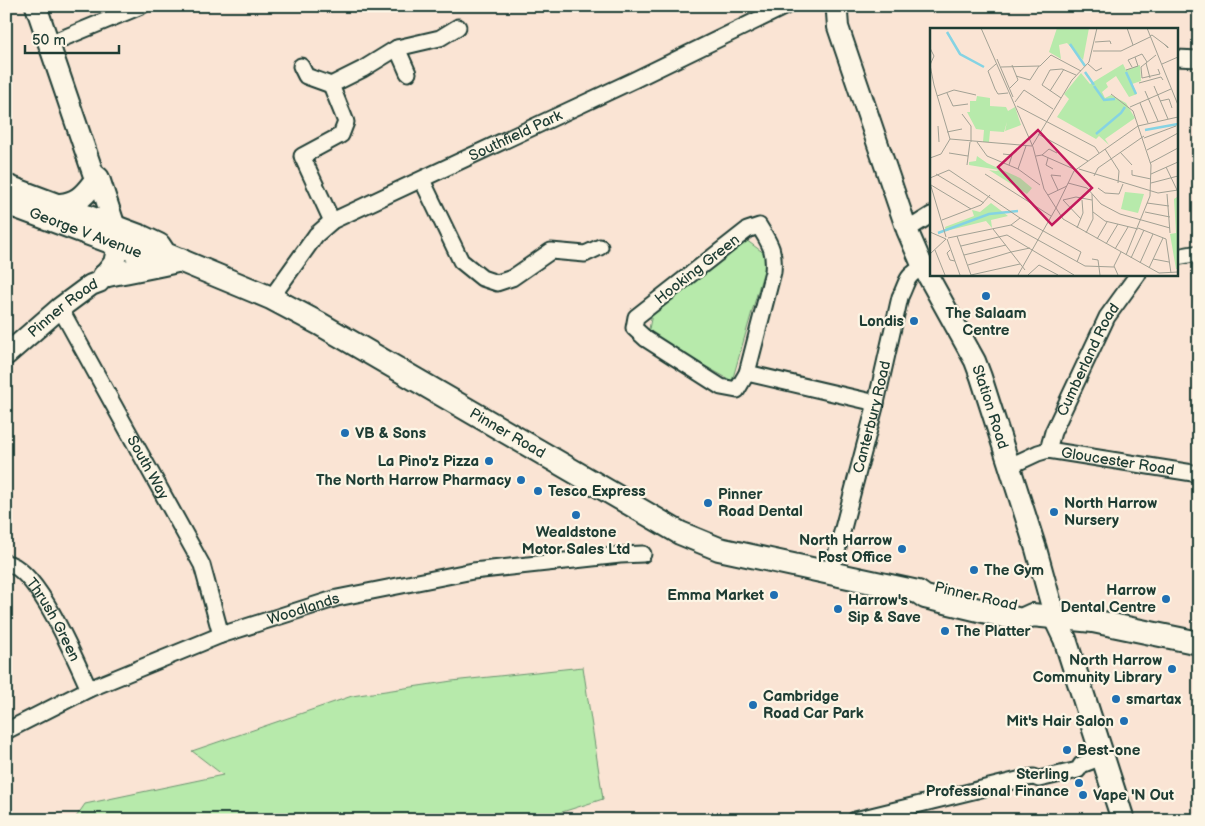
<svg xmlns="http://www.w3.org/2000/svg" width="1205" height="826" font-family="'Balsamiq Sans',sans-serif">
	<rect width="100%" height="100%" fill="#fae4d4"/>
	<filter id="ink" filterUnits="userSpaceOnUse"><feTurbulence type="fractalNoise" baseFrequency=".02" numOctaves="2"/><feDisplacementMap in="SourceGraphic" scale="10" xChannelSelector="R" yChannelSelector="G"/><feConvolveMatrix kernelMatrix="1 2 1 2 8 2 1 2 1" color-interpolation-filters="sRGB"/></filter>
	<g filter="url(#ink)">
		<g fill="#b7eaab" stroke="#6b9470">
			<path d="M746,240L768,256L732,381L648,334L652,314Z"/>
			<path d="M583,667L603,799L537,820H74L85,804L223,775L192,751L352,696L452,681Z"/>
		</g>
		<g fill="none" stroke-linecap="round" stroke-linejoin="round">
			<g stroke="#1f3d34" stroke-width="19">
				<g id="street">
					<path d="M49,44L141,6"/>
					<path d="M397,48L408,73"/>
					<path d="M1176,58L1199,59"/>
					<path d="M301,66L306,76L331,85"/>
					<path d="M422,180L461,261L482,278L497,283L512,278L551,251L585,254L600,247"/>
					<path d="M332,221L302,156L341,135L346,122L331,85L363,69L397,48L440,38L458,27"/>
					<path d="M759,226C770,244 775,250 773,272L747,373L737,390L721,387L646,339L634,328L636,317L747,230Z"/>
					<path d="M907,230L931,215"/>
					<path d="M1176,257L1199,253"/>
					<path id="s1" d="M271,298L316,235L332,221L634,80L786,6"/>
					<path id="s2" d="M60,308L202,565L221,635"/>
					<path d="M747,373L876,403"/>
					<path id="s3" d="M1048,450L1053,432L1107,317L1138,274"/>
					<path id="s4" d="M1010,466L1038,453L1048,450L1199,474"/>
					<path id="s5" d="M6,563C38,568 75,660 89,689"/>
					<path id="s6" d="M829,573L837,551L876,403L900,297C909,279 904,278 923,267"/>
					<path id="s7" d="M6,731L89,689L221,635L337,598L473,571L620,555L643,554"/>
					<path d="M855,820L1026,778L1034,777L1039,779L1078,770L1081,765L1102,757"/>
				</g>
			</g>
			<g stroke="#1f3d34" stroke-width="24">
				<g id="secondary">
					<path id="s8" d="M839,6L837,13L838,27L907,230L923,267L975,361L981,377L1036,549L1055,618"/>
					<path id="s9" d="M6,355L60,308L91,285L99,282L114,263L118,245L117,233L99,178L93,173L36,6"/>
				</g>
			</g>
			<g stroke="#1f3d34" stroke-width="26">
				<g id="primary">
					<path id="s10" d="M6,186L142,237L159,245L165,254L271,298L320,324L680,533L719,549L918,592L925,597L1021,620L1032,615L1093,621L1199,643"/>
					<path id="s11" d="M6,203L143,254"/>
					<path d="M61,205C76,203 83,197 92,185"/>
					<path d="M104,276C130,270 155,267 181,260"/>
					<path d="M1055,618L1065,639L1123,820"/>
				</g>
			</g>
			<use href="#street" stroke="#fcf5e5" stroke-width="15"/>
			<use href="#secondary" stroke="#fcf5e5" stroke-width="20"/>
			<use href="#primary" stroke="#fcf5e5" stroke-width="22"/>
		</g>
	</g>
	<g fill="#1f6fb2" stroke="#fcf5e5" stroke-width="2">
		<circle cx="986" cy="296" r="5"/>
		<circle cx="914" cy="321" r="5"/>
		<circle cx="345" cy="433" r="5"/>
		<circle cx="489" cy="461" r="5"/>
		<circle cx="521" cy="480" r="5"/>
		<circle cx="538" cy="491" r="5"/>
		<circle cx="708" cy="503" r="5"/>
		<circle cx="1054" cy="512" r="5"/>
		<circle cx="576" cy="515" r="5"/>
		<circle cx="902" cy="549" r="5"/>
		<circle cx="974" cy="570" r="5"/>
		<circle cx="774" cy="595" r="5"/>
		<circle cx="1166" cy="599" r="5"/>
		<circle cx="838" cy="609" r="5"/>
		<circle cx="945" cy="631" r="5"/>
		<circle cx="1172" cy="669" r="5"/>
		<circle cx="1116" cy="699" r="5"/>
		<circle cx="753" cy="705" r="5"/>
		<circle cx="1124" cy="721" r="5"/>
		<circle cx="1067" cy="750" r="5"/>
		<circle cx="1079" cy="783" r="5"/>
		<circle cx="1083" cy="795" r="5"/>
	</g>
	<g text-anchor="middle" stroke-width="4.5" stroke-linejoin="round" paint-order="stroke">
		<g font-size="15" fill="#1f3d34" stroke="#fcf5e5">
			<text dy="5" stroke="none"><textPath href="#s1" startOffset="301">Southfield Park</textPath></text>
			<text dy="5" stroke="none"><textPath href="#s11" startOffset="85">George V Avenue</textPath></text>
			<text transform="translate(697 269) rotate(-38)" y="5">Hooking Green</text>
			<text dy="5" stroke="none"><textPath href="#s9" startOffset="74">Pinner Road</textPath></text>
			<text dy="5" stroke="none"><textPath href="#s3" startOffset="99">Cumberland Road</textPath></text>
			<text dy="5" stroke="none"><textPath href="#s8" startOffset="432">Station Road</textPath></text>
			<text dy="5" stroke="none"><textPath href="#s6" startOffset="162">Canterbury Road</textPath></text>
			<text dy="5" stroke="none"><textPath href="#s10" startOffset="562">Pinner Road</textPath></text>
			<text dy="5" stroke="none"><textPath href="#s4" startOffset="112">Gloucester Road</textPath></text>
			<text dy="5" stroke="none"><textPath href="#s2" startOffset="182">South Way</textPath></text>
			<text transform="translate(976 596) rotate(13)" y="5">Pinner Road</text>
			<text dy="5" stroke="none"><textPath href="#s7" startOffset="322">Woodlands</textPath></text>
			<text dy="5" stroke="none"><textPath href="#s5" startOffset="76">Thrush Green</textPath></text>
		</g>
		<g font-size="15" font-weight="bold" fill="#1f3d34" stroke="#fcf5e5" text-anchor="start">
			<text x="986" y="318" text-anchor="middle">The Salaam<tspan x="986" dy="17">Centre</tspan></text>
			<text x="904" y="326" text-anchor="end">Londis</text>
			<text x="355" y="438">VB &amp; Sons</text>
			<text x="479" y="466" text-anchor="end">La Pino'z Pizza</text>
			<text x="511" y="485" text-anchor="end">The North Harrow Pharmacy</text>
			<text x="548" y="496">Tesco Express</text>
			<text x="718" y="499">Pinner<tspan x="718" dy="17">Road Dental</tspan></text>
			<text x="1064" y="508">North Harrow<tspan x="1064" dy="17">Nursery</tspan></text>
			<text x="576" y="537" text-anchor="middle">Wealdstone<tspan x="576" dy="17">Motor Sales Ltd</tspan></text>
			<text x="892" y="545" text-anchor="end">North Harrow<tspan x="892" dy="17">Post Office</tspan></text>
			<text x="984" y="575">The Gym</text>
			<text x="1156" y="595" text-anchor="end">Harrow<tspan x="1156" dy="17">Dental Centre</tspan></text>
			<text x="764" y="600" text-anchor="end">Emma Market</text>
			<text x="848" y="605">Harrow's<tspan x="848" dy="17">Sip &amp; Save</tspan></text>
			<text x="955" y="636">The Platter</text>
			<text x="1162" y="665" text-anchor="end">North Harrow<tspan x="1162" dy="17">Community Library</tspan></text>
			<text x="763" y="701">Cambridge<tspan x="763" dy="17">Road Car Park</tspan></text>
			<text x="1126" y="704">smartax</text>
			<text x="1114" y="726" text-anchor="end">Mit's Hair Salon</text>
			<text x="1077" y="755">Best-one</text>
			<text x="1069" y="779" text-anchor="end">Sterling<tspan x="1069" dy="17">Professional Finance</tspan></text>
			<text x="1093" y="800">Vape 'N Out</text>
		</g>
	</g>
	<g transform="translate(930 28)">
		<rect width="248" height="248" fill="#fae4d4"/>
		<path d="M127,0H159L153,32L137,15L129,17L131,31L119,24ZM193,36L196,42L210,37L211,53L202,56L207,66L199,69L186,48L176,55L178,59L172,64L175,70L181,67L196,75L205,90L175,111L179,117L169,108L166,111L127,89L139,71L134,66L151,45L160,56ZM47,68L60,70V78L76,79L78,83L85,79L91,97L75,103L77,94L74,104L60,103L59,114H53L54,102L46,101L37,84H40V73H46ZM47,128L57,135L90,150L102,160L97,166L59,142L66,143L69,142L39,137V134L46,133ZM195,164L214,166L208,185L191,181ZM247,169V241H246L240,206L246,205L244,171ZM61,175L78,188L61,192L62,200L56,193L16,203L15,199L44,188L42,182L50,184Z" fill="#b7eaab"/>
		<path fill="none" stroke="#85d3e3" stroke-width="2.5" d="M17,4L30,26L54,39M140,16L155,38M155,44L164,57M196,44L206,66M164,58L174,72L185,71M215,102L248,96M166,106L191,85L195,79M8,205L59,186L88,183"/>
		<path fill="none" stroke="#a2a194" stroke-width="1" d="M51,0L103,119L114,161L133,191L229,245L248,244M197,0L203,17M217,0L248,77M220,8L222,7L238,19V20L234,16M165,14L180,13L181,16M0,20L4,28L0,37L4,57L20,111M163,23H191L220,9M121,27L151,43M226,27L211,39L212,50L230,46L228,41M67,31L83,69M216,35L220,50M66,36L58,43L65,61L68,66L78,65M158,36L166,43L172,40M232,36L248,29M71,39L110,38L121,27M202,39L198,32L205,29M120,42L112,57L131,70M120,42L132,41L146,47M196,42L208,38L205,29L212,26L217,34M86,48L100,52L109,38M209,55L231,49L233,52M224,58L238,91M80,60L88,52L82,37M120,63L134,41M215,63L228,93M17,65L23,78L38,76M181,66L203,83L221,137L220,168L196,227M7,68L24,62L46,67M230,73L239,71L242,80M85,74L94,62L123,81M210,75L218,95M87,78L165,119L169,125M200,79L241,61M32,86L41,98V114M8,98L9,114M17,104L32,101M108,106L158,133M214,110L246,98M20,111L102,118L142,52L159,34L167,0M47,114L57,128L88,141L110,157M175,121L189,143L188,155M217,122L248,105M190,124L202,137M19,125L38,128M73,126L82,127L79,137M112,127L119,121L127,125M106,128L112,127L146,142M0,130L11,126L20,111M118,130L116,137L123,141M220,135L248,120M37,137L40,114M236,139L247,162M88,141L96,118M149,141L228,165L248,162M202,142V147L221,151M6,146L54,175M55,146L121,188M221,146L248,134M164,148L168,140L214,108M0,150L19,142L90,190L151,224L147,234M0,155L16,209M138,155L157,160L171,176L190,186L240,200M221,155L248,148M1,157L41,181M168,160L175,165L189,166L193,156M128,162L121,147L131,148M237,166L240,205M118,167L137,158M133,172L146,169L162,172M133,172L151,191M217,175L239,178M126,180L144,143L154,136L208,98L248,89M163,184L175,193L208,201M215,184L240,189M12,192L51,177L60,167M81,197L155,238L184,239M147,200L153,185L152,172M208,200L236,211L241,245M63,201L95,242M0,204L16,211M156,205L163,191L162,166M27,208L41,247M18,210L81,197L90,190M17,211L30,247M167,211L177,194M176,216L188,196M31,218L77,207L144,247M185,221L198,199M5,222L15,247M20,222L17,225L20,232L25,233M81,224L100,220M0,226L16,211M34,227L76,217M201,230L214,202M162,231L168,232L170,247M223,231L239,234M210,235L223,206M38,237L81,224M219,240L233,210M41,247L90,236M88,247L126,180M98,247L109,237L128,247M188,247L184,238L191,224"/>
		<path fill="#c2185b" fill-opacity="0.15" stroke="#c2185b" stroke-width="2.5" d="M108,102L162,160L122,197L68,139Z"/>
		<rect width="248" height="248" fill="none" stroke="#1f3d34" stroke-width="2.5"/>
	</g>
	<rect width="1205" height="826" fill="none" stroke="#fcf5e5" stroke-width="25"/>
	<rect x="12" y="12" width="1180" height="801" fill="none" stroke="#1f3d34" stroke-width="2" filter="url(#ink)"/>
	<path d="M25 45v8h94v-8" fill="none" stroke="#1f3d34" stroke-width="2.5"/>
	<text x="32" y="45" font-size="15" fill="#1f3d34" stroke="#fcf5e5" stroke-width="4" paint-order="stroke">50 m</text>
</svg>
